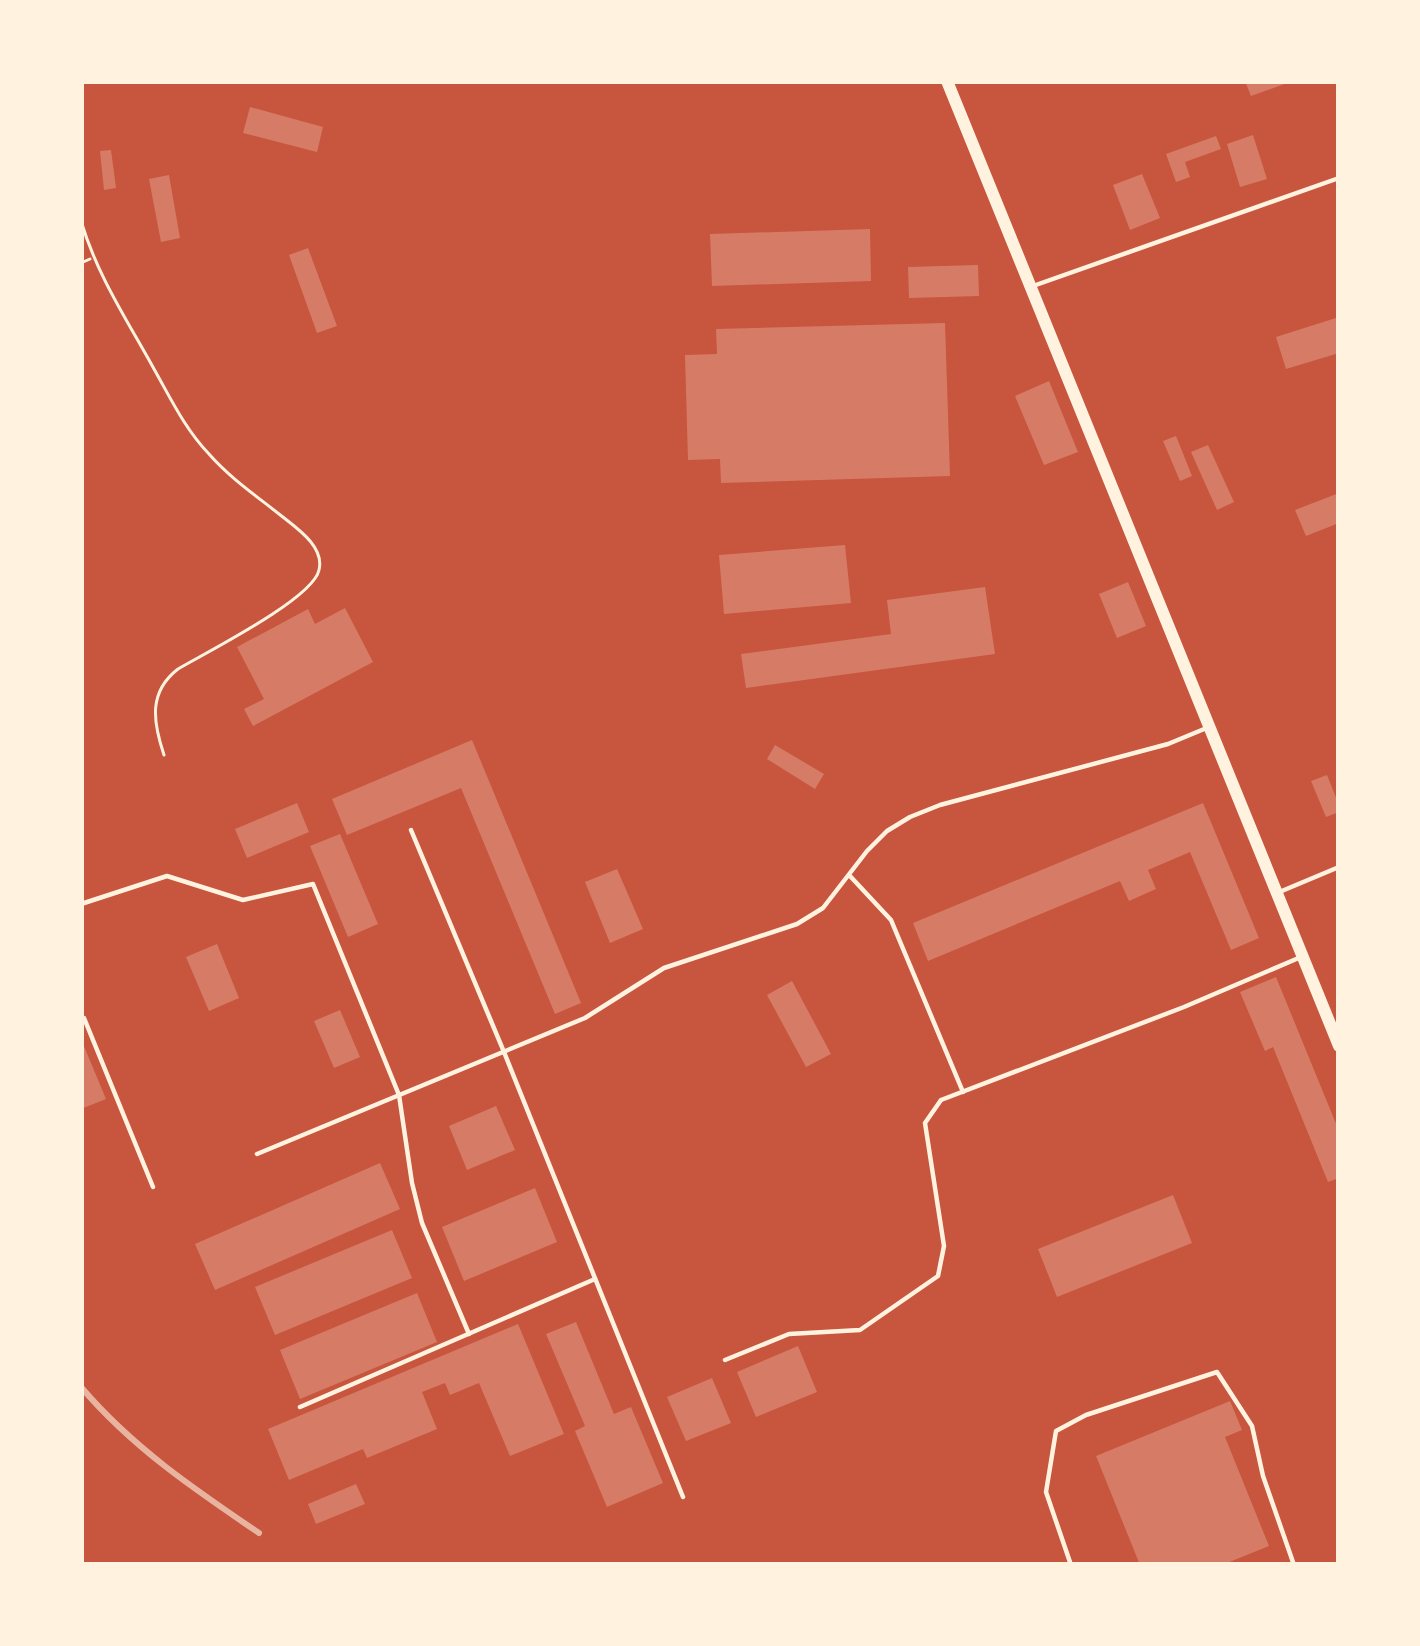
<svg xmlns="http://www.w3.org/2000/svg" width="1420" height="1646" font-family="'Playfair Display',serif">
	<rect width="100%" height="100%" fill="#c8553d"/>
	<g fill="#d67c66">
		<path d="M1245,81H1290V82L1251,96Z"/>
		<path d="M250,107L323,127L317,152L243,133Z"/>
		<path d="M1253,135L1267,179L1240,187L1227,144Z"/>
		<path d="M1216,136L1221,149L1185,162L1190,177L1176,182L1166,154Z"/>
		<path d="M111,150L116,188L104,190L100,151Z"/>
		<path d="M1142,174L1160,218L1130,230L1113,185Z"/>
		<path d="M169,175L180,238L161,242L149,179Z"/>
		<path d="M870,229L871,281L712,286L710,234Z"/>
		<path d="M308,248L337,326L317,333L289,255Z"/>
		<path d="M978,265L979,296L909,298L908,267Z"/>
		<path d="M1339,317V353L1286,369L1276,337Z"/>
		<path d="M945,323L950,476L721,483L720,459L688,460L685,355L717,354L716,329Z"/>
		<path d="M1049,381L1078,452L1044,465L1015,396Z"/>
		<path d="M1176,436L1192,476L1180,481L1163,441Z"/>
		<path d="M1208,445L1234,502L1217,510L1191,452Z"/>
		<path d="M1339,493V523L1306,536L1295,510Z"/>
		<path d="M845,545L851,603L724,614L719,555Z"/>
		<path d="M1128,582L1146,626L1117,638L1099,594Z"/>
		<path d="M985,587L995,654L746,688L741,654L891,634L887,600Z"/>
		<path d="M345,608L373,662L253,726L244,709L264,699L237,647L308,609L315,624Z"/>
		<path d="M472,740L581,1003L555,1014L461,788L347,835L332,799Z"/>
		<path d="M775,745L824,774L815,789L767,759Z"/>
		<path d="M1327,775L1339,805V812L1326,817L1311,781Z"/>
		<path d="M297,803L309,832L247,858L235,829Z"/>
		<path d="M1203,803L1259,938L1231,950L1190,852L1148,870L1156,889L1129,901L1120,881L928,961L913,923Z"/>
		<path d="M340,834L378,924L348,937L310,846Z"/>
		<path d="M617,869L643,929L610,943L585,882Z"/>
		<path d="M217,944L239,998L209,1011L186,957Z"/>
		<path d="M1276,977L1339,1131V1178L1328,1182L1273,1047L1265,1051L1240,992Z"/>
		<path d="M792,981L831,1054L806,1067L767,995Z"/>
		<path d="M340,1010L360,1057L334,1068L314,1021Z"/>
		<path d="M81,1039L106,1099L81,1109Z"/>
		<path d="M496,1106L515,1150L467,1170L449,1126Z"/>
		<path d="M380,1163L400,1209L215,1290L195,1244Z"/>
		<path d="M535,1188L557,1242L464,1281L442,1227Z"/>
		<path d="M1173,1195L1192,1243L1057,1297L1038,1249Z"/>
		<path d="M392,1230L412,1278L275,1335L255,1287Z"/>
		<path d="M417,1293L437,1342L300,1399L280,1350Z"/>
		<path d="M576,1322L614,1414L631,1407L663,1483L607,1507L575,1431L585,1426L546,1334Z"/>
		<path d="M518,1324L564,1434L510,1456L479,1383L450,1395L445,1383L422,1392L437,1429L367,1458L363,1449L289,1480L268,1429Z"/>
		<path d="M798,1346L817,1392L756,1417L737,1372Z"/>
		<path d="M712,1378L731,1423L686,1441L667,1397Z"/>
		<path d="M1230,1401L1242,1430L1225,1437L1269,1546L1222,1565H1140L1096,1456Z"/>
		<path d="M356,1484L365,1504L316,1524L308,1504Z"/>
	</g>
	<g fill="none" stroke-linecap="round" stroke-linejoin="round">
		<g stroke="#fff3e0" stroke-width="3">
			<path d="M81,221C97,275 127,320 154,369C171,399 185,429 209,454C229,477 255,495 279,514C295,527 325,546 319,570C313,599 205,653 178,669C148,692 153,722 164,755"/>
			<path d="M81,263L90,259"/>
		</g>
		<g stroke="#fff3e0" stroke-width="4.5">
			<path d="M1033,286L1339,178"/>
			<path d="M411,830L504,1052L683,1497"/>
			<path d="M850,876L891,920L963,1092"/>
			<path d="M1277,893L1339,867"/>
			<path d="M81,904L167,876L243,900L313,884L399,1095L412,1183L422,1223L469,1334"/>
			<path d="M81,1018H84L153,1187"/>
			<path d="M257,1154L585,1018L664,968L797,924L823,908L867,851L887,831L910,817L940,805L1168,744L1209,727"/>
			<path d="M725,1360L789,1334L860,1330L938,1276L944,1246L925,1123L941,1100L1184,1007L1301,957"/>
			<path d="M300,1407L595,1279"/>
			<path d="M1071,1565L1046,1492L1056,1431L1086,1415L1217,1372L1252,1426L1263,1476L1294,1565"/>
		</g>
		<path stroke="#fff3e0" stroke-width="12" d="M947,81L1339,1046"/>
		<path stroke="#e9b49f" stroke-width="6" d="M81,1387C132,1447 194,1489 259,1533"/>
	</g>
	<rect width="1420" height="1646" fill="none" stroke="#fff3e0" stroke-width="168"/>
</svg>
